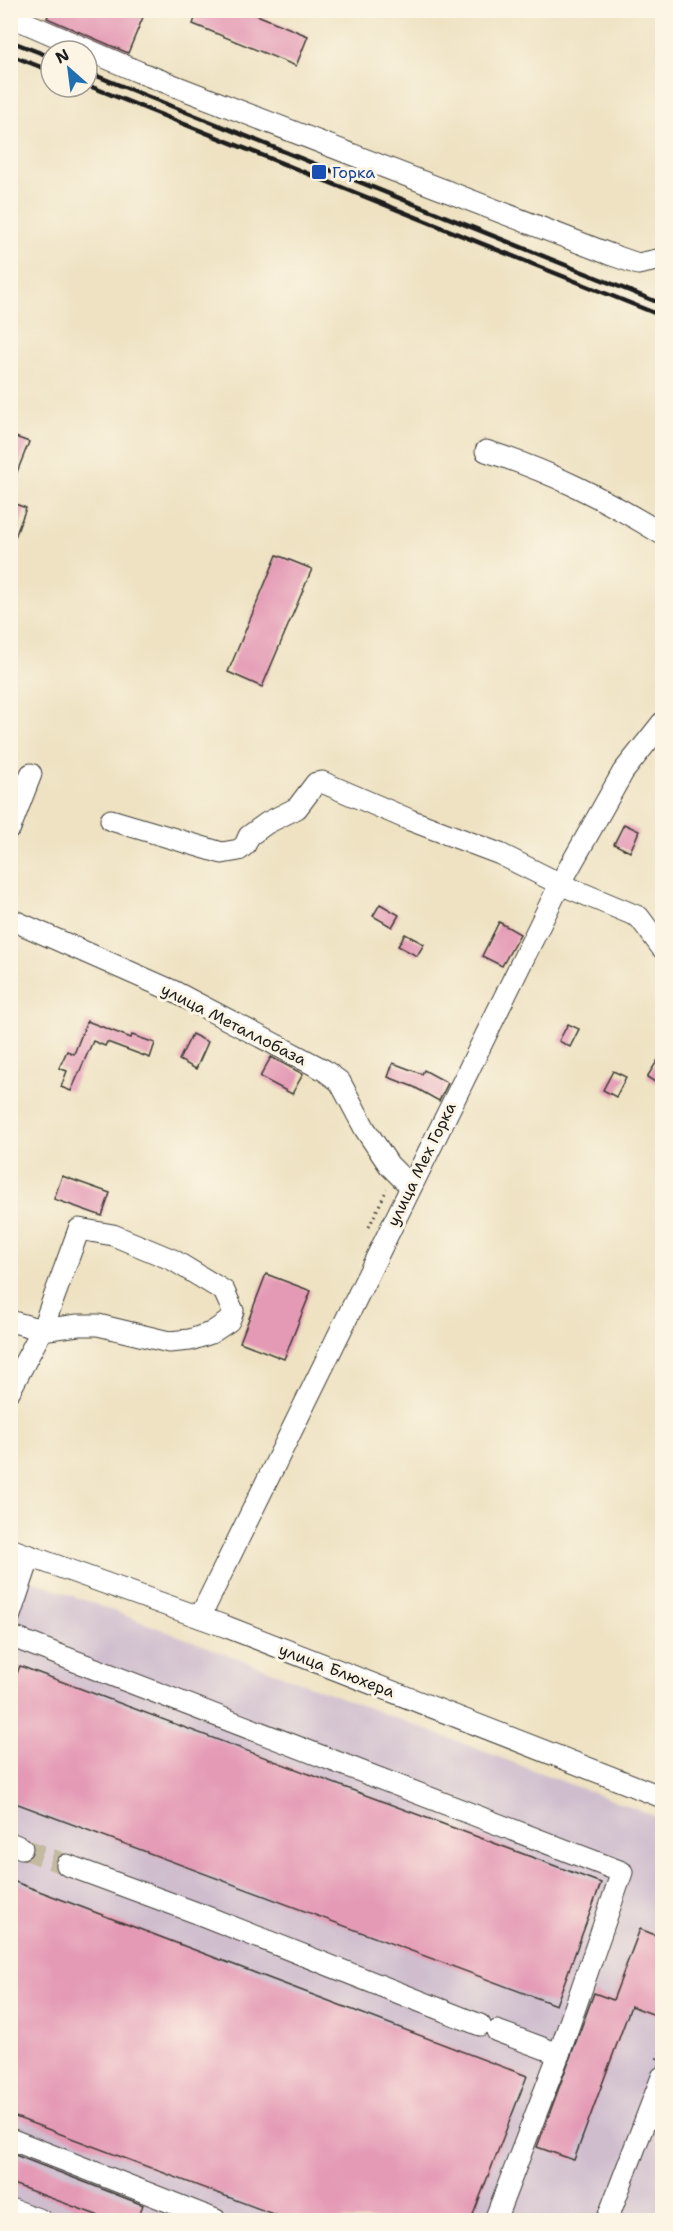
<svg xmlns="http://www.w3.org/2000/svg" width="673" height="2231" font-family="'Shantell Sans',sans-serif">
	<rect width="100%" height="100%" fill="#fcf5e5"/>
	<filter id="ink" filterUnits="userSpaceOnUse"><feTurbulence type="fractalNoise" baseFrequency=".0167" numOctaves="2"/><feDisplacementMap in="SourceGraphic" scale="12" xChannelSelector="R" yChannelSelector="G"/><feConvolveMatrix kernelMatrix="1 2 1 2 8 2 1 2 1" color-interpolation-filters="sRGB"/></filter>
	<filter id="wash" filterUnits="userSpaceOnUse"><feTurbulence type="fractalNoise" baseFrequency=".008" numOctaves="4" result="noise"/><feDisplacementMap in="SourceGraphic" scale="24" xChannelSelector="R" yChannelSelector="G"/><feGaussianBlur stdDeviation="1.35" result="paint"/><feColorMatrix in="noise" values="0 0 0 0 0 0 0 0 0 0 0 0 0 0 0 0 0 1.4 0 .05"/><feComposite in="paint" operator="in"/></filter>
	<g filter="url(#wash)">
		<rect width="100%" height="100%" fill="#eee2c2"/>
		<path fill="#cfbdce" d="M10,1572L662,1819V2220H11Z"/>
		<g id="blocks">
			<g fill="#e49ab5">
				<path d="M51,10H146L128,53L47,18Z"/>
				<path d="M198,10H245L308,36L296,66L193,24Z"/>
				<path d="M10,435L29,442L11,487H10Z"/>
				<path d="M10,502L26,508L12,545H10Z"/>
				<path d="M277,555L312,569L262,687L228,672Z"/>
				<path d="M624,824L639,831L630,852L614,844Z"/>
				<path d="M380,904L399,915L392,927L373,916Z"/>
				<path d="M499,922L520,934L502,966L482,956Z"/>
				<path d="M405,934L424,944L417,956L398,946Z"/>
				<path d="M87,1021L131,1038L132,1035L155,1043L150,1058L107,1042L105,1046L93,1041L71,1091L61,1087L67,1071L59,1068L67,1051L74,1054Z"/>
				<path d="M568,1024L579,1029L570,1047L559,1041Z"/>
				<path d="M192,1034L208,1042L196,1069L179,1060Z"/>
				<path d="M663,1052V1087L647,1077Z"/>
				<path d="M271,1057L303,1074L292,1094L260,1077Z"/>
				<path d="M393,1063L422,1074L424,1070L448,1083L439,1101L414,1087L388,1077Z"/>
				<path d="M613,1071L626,1077L616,1097L603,1090Z"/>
				<path d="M62,1176L110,1193L102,1216L54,1199Z"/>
				<path d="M266,1274L311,1291L284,1359L240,1342Z"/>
				<path d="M20,1666L601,1883L556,2005L10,1801V1690Z"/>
				<path d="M10,1880L527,2076L471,2220H289L10,2115Z"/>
				<path d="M640,1929L663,1938V2018L631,2006L574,2160L537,2147L594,1993L613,2000Z"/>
				<path d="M10,2153L143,2205L137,2220H110L10,2183Z"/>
			</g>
		</g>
	</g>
	<g filter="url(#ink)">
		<use href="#blocks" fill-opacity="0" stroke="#3c3a35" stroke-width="1.5"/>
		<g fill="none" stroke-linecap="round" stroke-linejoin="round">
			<path stroke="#c4baa1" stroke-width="21" stroke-dasharray="21 10" stroke-linecap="butt" d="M22,1848L67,1865"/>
			<g stroke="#3c3a35" stroke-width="23">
				<g id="minor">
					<path d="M10,16L139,72L609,254L638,264L662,259"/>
					<path d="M486,451C550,471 605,499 662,534"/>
					<path d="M111,820L222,853L239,850L245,845L249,836L267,823L297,808L316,783L322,782L410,820L500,854L560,884L639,917L662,948"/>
					<path d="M10,828L31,774"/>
					<path d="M10,919L173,991L324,1070L340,1082L365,1129L389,1165L410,1186"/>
					<path d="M10,1321L42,1330L78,1325H98L169,1342L190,1340L211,1333L229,1321L233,1311L224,1291L173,1260L113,1235L79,1229L42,1330L10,1390"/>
					<path d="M10,1549L227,1627L662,1797"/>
					<path d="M10,1615L30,1556"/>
					<path d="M200,1617L560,884L623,772L662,723"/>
					<path d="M10,1636L622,1872L559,2054L495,2220"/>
					<path d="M10,1843L22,1848"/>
					<path d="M67,1865L197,1913L480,2025"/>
					<path d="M497,2031L559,2054"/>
					<path d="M10,2139L216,2220"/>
					<path d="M10,2209L41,2220"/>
					<path d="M607,2220L662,2077"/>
				</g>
			</g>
			<g stroke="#3c3a35" stroke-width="3" stroke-dasharray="1.5 4.5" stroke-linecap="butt">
				<path d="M369,1227L387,1189"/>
				<path d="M657,2059L662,2049"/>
			</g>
			<use href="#minor" stroke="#fff" stroke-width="21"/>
			<g stroke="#1c1c1c" stroke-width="4.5">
				<path d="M10,41L51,57"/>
				<path d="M10,55L51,71"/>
				<path d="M87,72L662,304"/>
				<path d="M87,85L662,316"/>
			</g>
		</g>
	</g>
	<rect fill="#1a4fb4" stroke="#fcf5e5" stroke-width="2" x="311" y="164" width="16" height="16" rx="3"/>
	<g text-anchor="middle" stroke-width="6" stroke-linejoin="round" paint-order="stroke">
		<g font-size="16" fill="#164399" stroke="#fcf5e5" text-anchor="start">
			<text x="332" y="178">Горка</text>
		</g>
		<g font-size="16" fill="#1c1c1c" stroke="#fcf5e5">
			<text transform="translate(234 1024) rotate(27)" y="6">улица Металлобаза</text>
			<text transform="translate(421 1164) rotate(-64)" y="6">улица Мех Горка</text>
			<text transform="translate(337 1670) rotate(21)" y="6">улица Блюхера</text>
		</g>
	</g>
	<rect width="673" height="2231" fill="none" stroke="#fcf5e5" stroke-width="36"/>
	<g transform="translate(69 69) rotate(332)"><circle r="28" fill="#fcf5e5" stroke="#a29e95" stroke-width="1.5"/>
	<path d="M0-4.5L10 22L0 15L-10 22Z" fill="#1f6fb2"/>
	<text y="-9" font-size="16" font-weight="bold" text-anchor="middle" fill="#1c1c1c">N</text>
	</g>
</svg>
